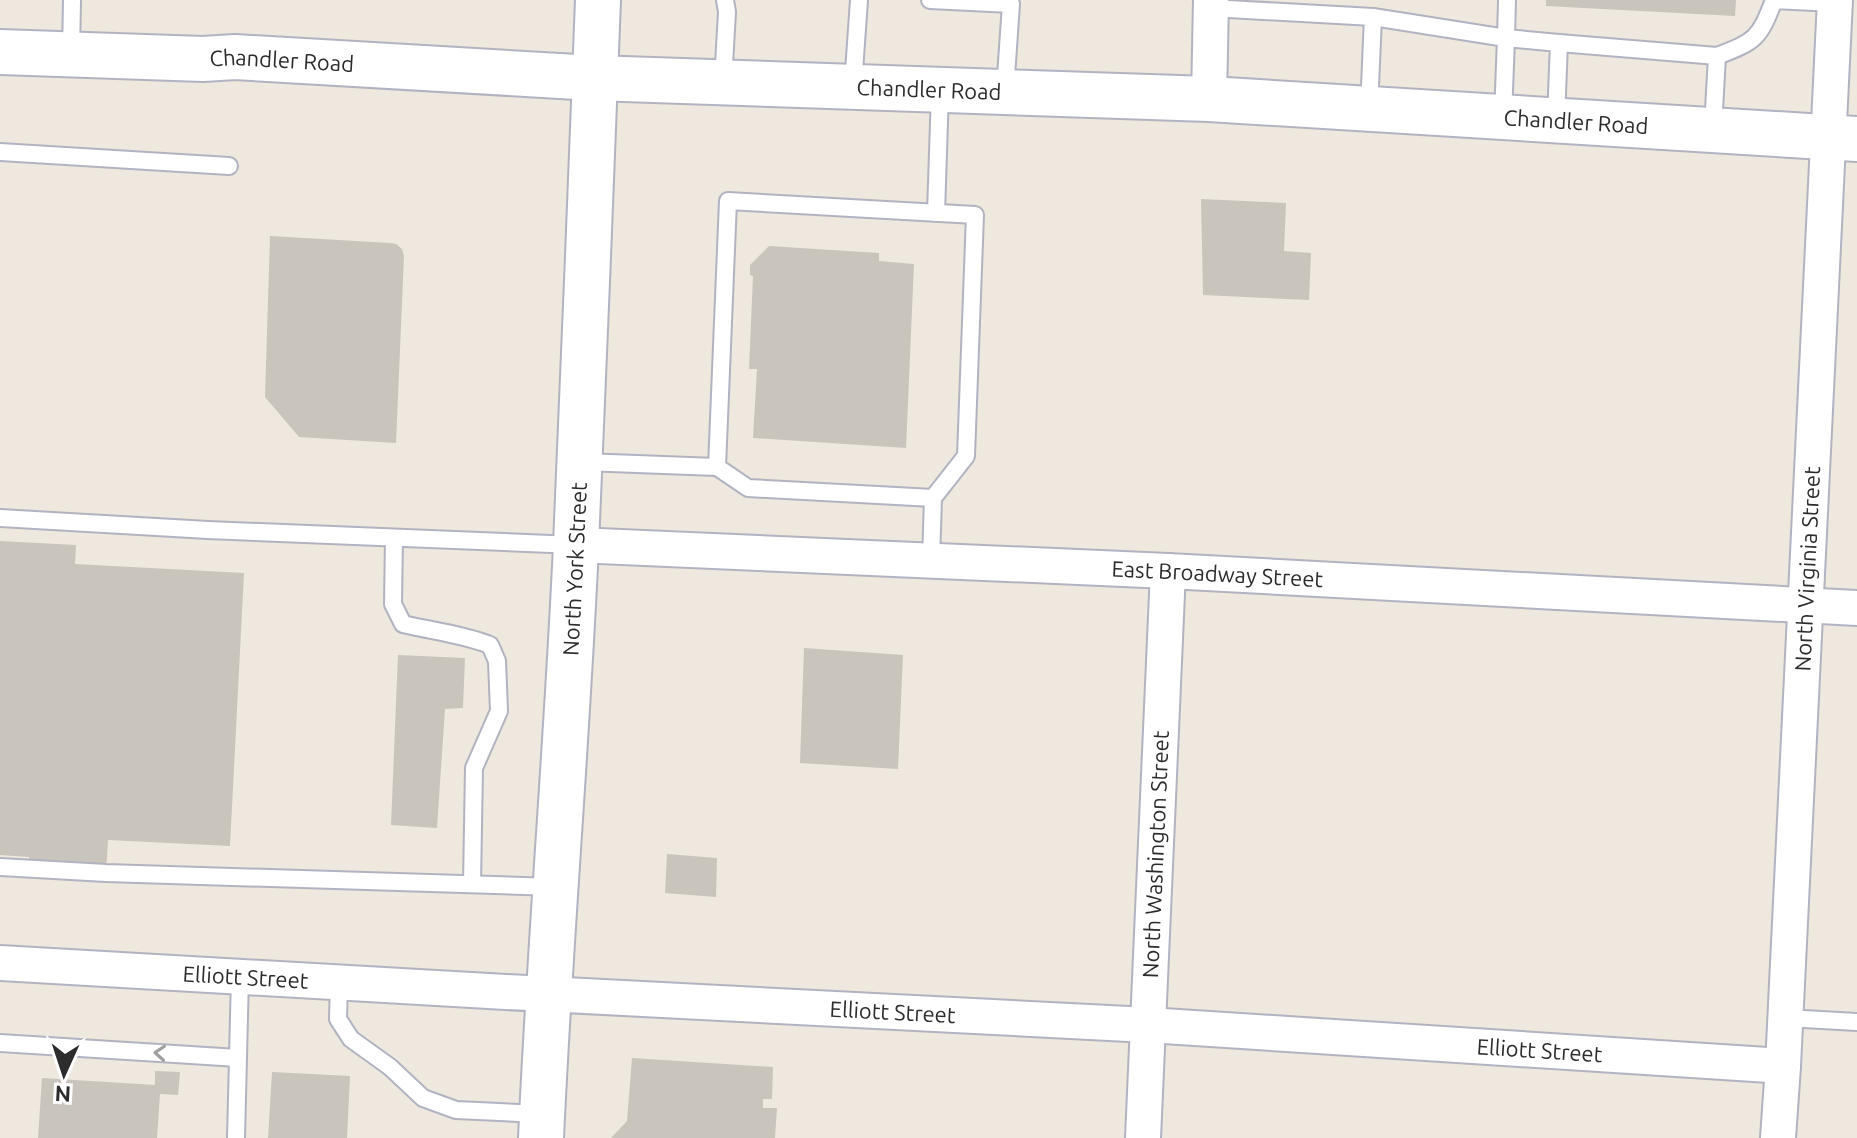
<svg xmlns="http://www.w3.org/2000/svg" width="1857" height="1138" font-family="Ubuntu,sans-serif">
	<rect width="100%" height="100%" fill="#eee8de"/>
	<g fill="#c9c5bd">
		<path d="M1546,0H1736L1735,16L1546,6Z"/>
		<path d="M1201,199L1286,203L1284,251L1311,253L1309,300L1203,295Z"/>
		<path d="M270,236L390,243L396,244L402,249L404,256L396,443L299,437L265,397Z"/>
		<path d="M769,246L879,253V261L914,264L906,448L753,438L757,369H749L753,276L750,275V265Z"/>
		<path d="M0,541L76,545L75,564L244,573L230,846L108,840L106,873L28,869L29,857L0,855Z"/>
		<path d="M804,648L903,655L898,769L800,763Z"/>
		<path d="M398,655L465,658L463,708L445,709L437,828L391,825Z"/>
		<path d="M667,854L717,858L716,897L665,893Z"/>
		<path d="M632,1058L773,1067L772,1099H763V1108H777L775,1138H611L627,1121Z"/>
		<path d="M155,1071L180,1072L178,1095L160,1094L157,1138H38L42,1078L155,1085Z"/>
		<path d="M272,1072L350,1076L347,1138H268Z"/>
	</g>
	<g fill="none" stroke-linecap="round" stroke-linejoin="round">
		<g stroke="#b2b3c0" stroke-width="20">
			<g id="service">
				<path d="M930,0L1011,4L1005,91"/>
				<path d="M1507,0L1506,38L1559,43L1556,119"/>
				<path d="M1211,8L1373,17L1369,109"/>
				<path d="M1373,17L1506,38L1503,117"/>
				<path d="M1559,43L1717,56L1713,128"/>
				<path d="M71,54L72,0"/>
				<path d="M1717,56C1756,41 1759,39 1774,0L1835,3"/>
				<path d="M723,82L727,12L725,0"/>
				<path d="M853,86L859,0"/>
				<path d="M0,152L229,166"/>
				<path d="M936,213L940,92"/>
				<path d="M583,462L717,467"/>
				<path d="M0,518L208,530L575,545"/>
				<path d="M394,538L393,604L403,624C432,631 462,634 490,645L497,661L499,711L474,768L472,884"/>
				<path d="M931,561L933,498L966,456L975,215L728,201L717,467L748,488L933,498"/>
				<path d="M0,867L106,873L555,887"/>
				<path d="M339,982L338,1019L351,1039L390,1067L423,1098L456,1110L541,1114"/>
				<path d="M1786,1018L1857,1022"/>
				<path d="M0,1043L238,1058"/>
				<path d="M236,1138L240,976"/>
			</g>
		</g>
		<g stroke="#b2b3c0" stroke-width="38">
			<g id="minor">
				<path d="M1209,99L1211,0"/>
				<path id="s1" d="M576,545L1168,571L1857,608"/>
				<path id="s2" d="M0,963L506,992L1148,1025L1783,1066"/>
				<path id="s3" d="M1143,1138L1168,571"/>
				<path id="s4" d="M1778,1138L1783,1066L1835,0"/>
			</g>
		</g>
		<g stroke="#b2b3c0" stroke-width="48">
			<g id="secondary">
				<path id="s5" d="M0,52L203,59L235,57L594,78L1209,99L1857,139"/>
				<path id="s6" d="M541,1138C550,940 567,743 576,545C585,363 590,182 598,0"/>
			</g>
		</g>
		<use href="#service" stroke="#fff" stroke-width="16"/>
		<use href="#minor" stroke="#fff" stroke-width="34"/>
		<use href="#secondary" stroke="#fff" stroke-width="44"/>
	</g>
	<defs><path id="oneway-chevron" d="M-2-3.5L2.5 0L-2 3.5" fill="none" stroke-width="1.6" stroke-linecap="round" stroke-linejoin="round" transform="scale(2)"/></defs>
	<use stroke="#a0a0a0" href="#oneway-chevron" transform="translate(160 1053) rotate(-176)"/>
	<g text-anchor="middle" stroke-width="8" stroke-linejoin="round" paint-order="stroke">
		<g font-size="22" fill="#2c2c2c" stroke="#fff">
			<text dy="8" stroke="none"><textPath href="#s5" startOffset="282">Chandler Road</textPath></text>
			<text dy="8" stroke="none"><textPath href="#s5" startOffset="930">Chandler Road</textPath></text>
			<text dy="8" stroke="none"><textPath href="#s5" startOffset="1578">Chandler Road</textPath></text>
			<text dy="8" stroke="none"><textPath href="#s6" startOffset="570">North York Street</textPath></text>
			<text dy="8" stroke="none"><textPath href="#s4" startOffset="570">North Virginia Street</textPath></text>
			<text dy="8" stroke="none"><textPath href="#s1" startOffset="642">East Broadway Street</textPath></text>
			<text dy="8" stroke="none"><textPath href="#s3" startOffset="284">North Washington Street</textPath></text>
			<text dy="8" stroke="none"><textPath href="#s2" startOffset="246">Elliott Street</textPath></text>
			<text dy="8" stroke="none"><textPath href="#s2" startOffset="894">Elliott Street</textPath></text>
			<text dy="8" stroke="none"><textPath href="#s2" startOffset="1542">Elliott Street</textPath></text>
		</g>
	</g>
	<g transform="translate(64 1074) rotate(183)" stroke="#ffffff" stroke-width="6" paint-order="stroke">
	<path d="M0-6L14 30L0 20L-14 30Z" fill="#2c2c2c"/>
	<text y="-12" font-size="22" font-weight="bold" text-anchor="middle" fill="#2c2c2c">N</text>
	</g>
</svg>
